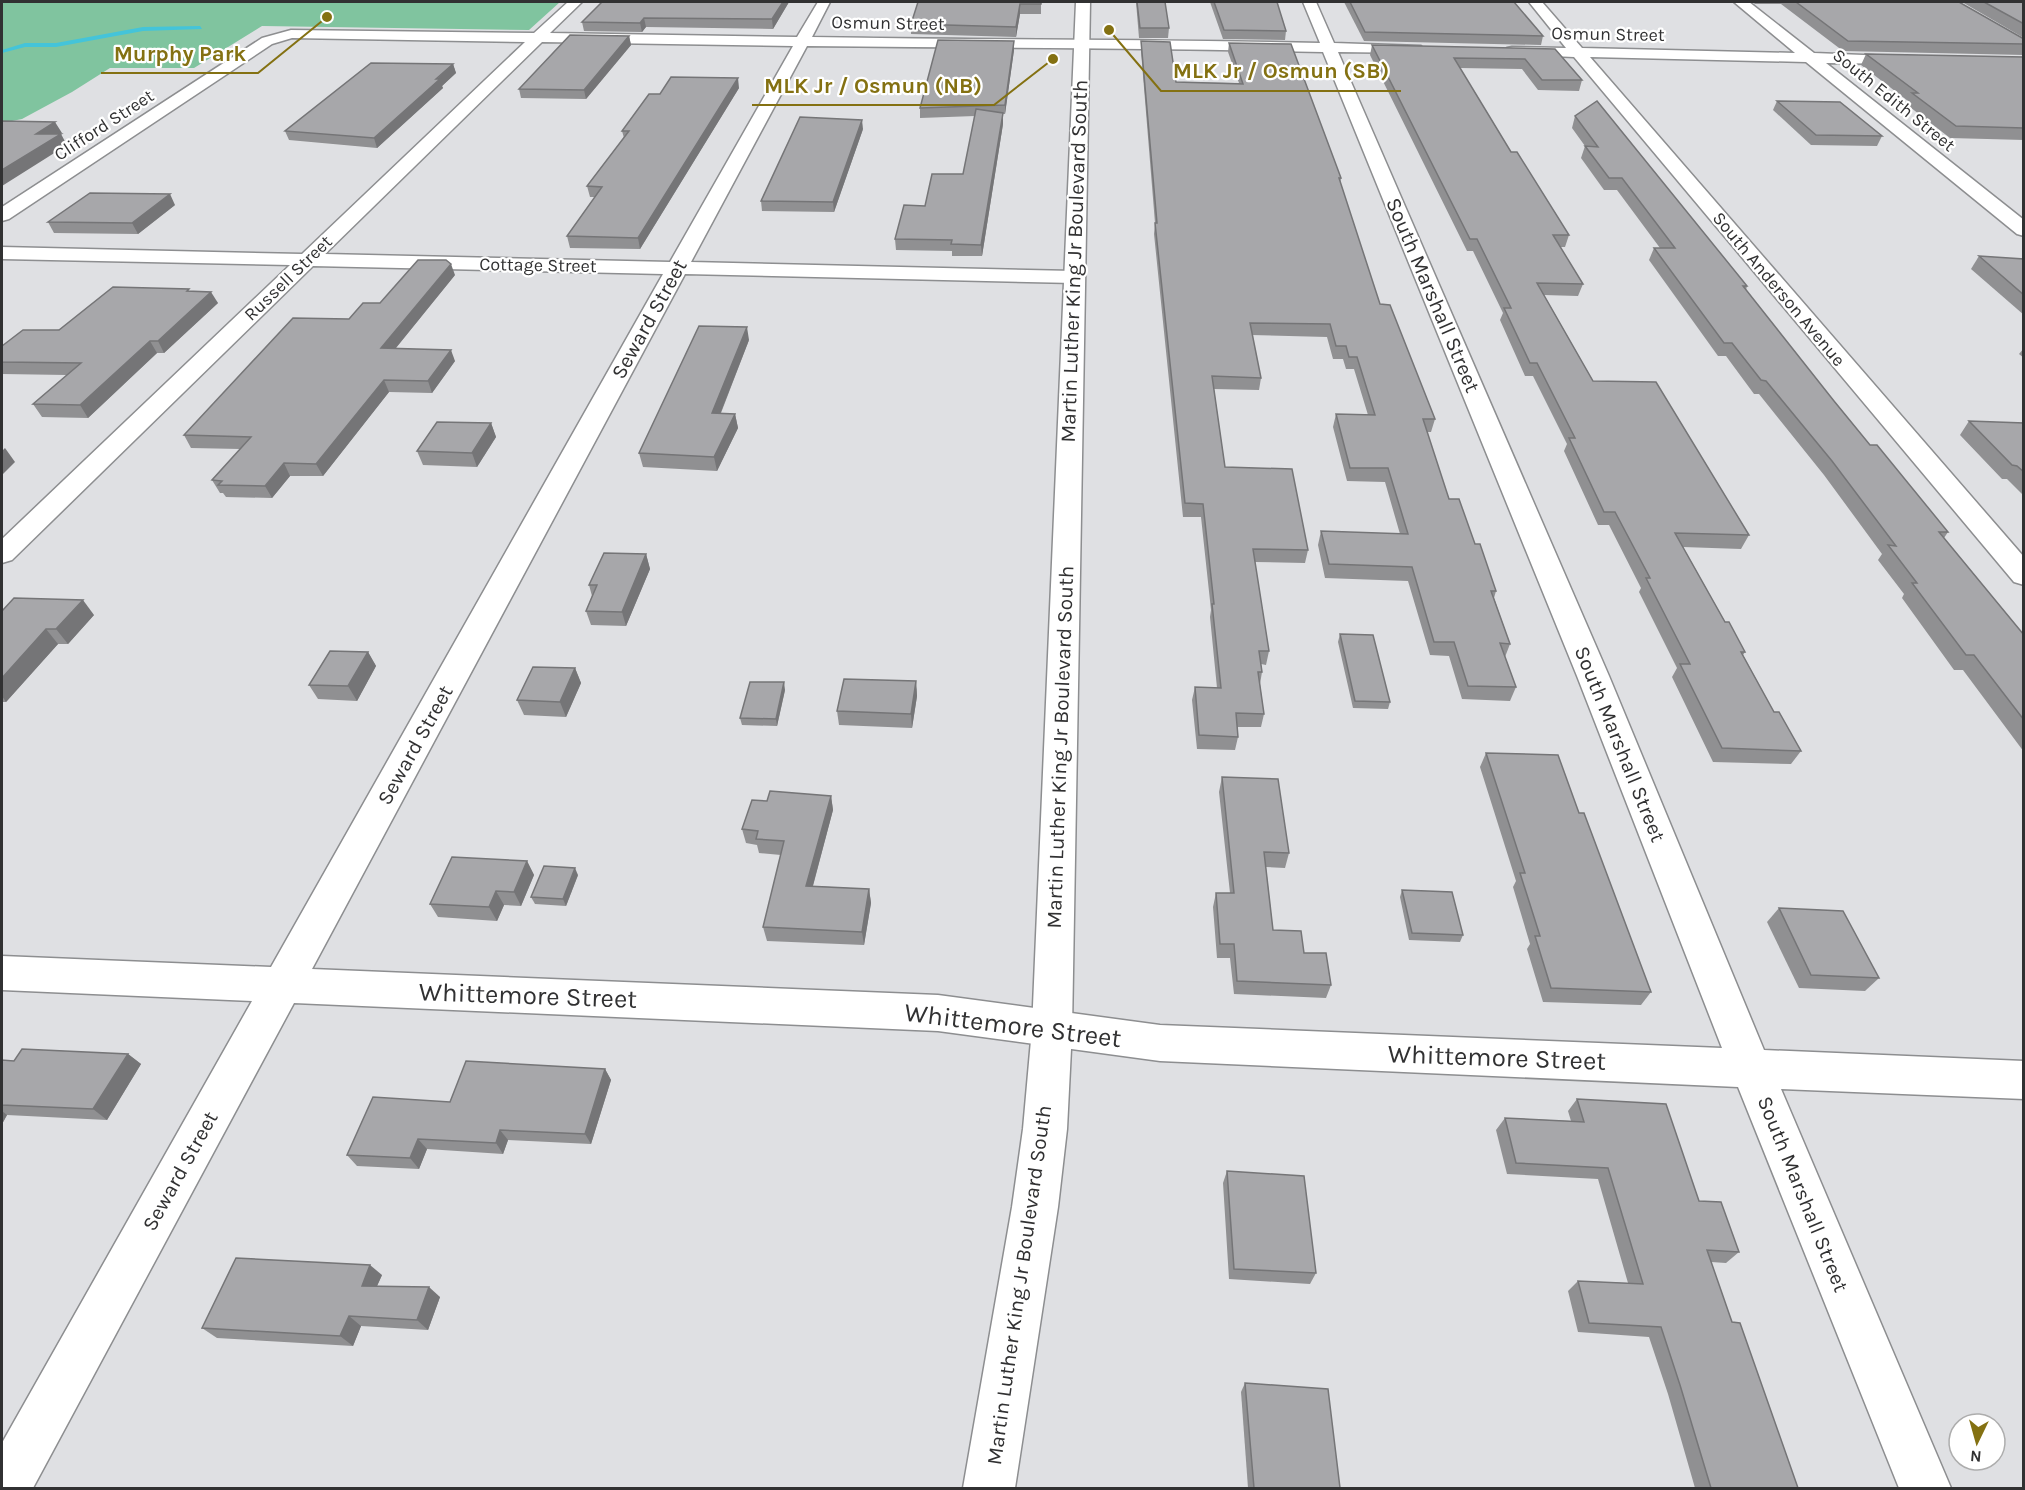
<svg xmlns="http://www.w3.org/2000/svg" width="2025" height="1490" font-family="Karla,sans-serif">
	<rect width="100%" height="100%" fill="#dfe0e3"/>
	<path fill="#80c49f" d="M2,2H560L529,30L262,26L194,68H110L72,92L22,119L2,123Z"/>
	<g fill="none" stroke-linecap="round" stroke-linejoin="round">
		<path fill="#44c4d9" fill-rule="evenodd" d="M200,26L202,29L143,31L56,47H25L2,53V50L25,43H56L143,27Z"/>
		<g stroke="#8d8e90" stroke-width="3">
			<g id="minor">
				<path d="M568,2H582L550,33L797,37L818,2H830L812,37C981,40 1150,39 1320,43L1303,2H1316L1334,43L1421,46L1423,49L1416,53L1338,52L1609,676L1764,1050L2024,1061V1099L1781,1089L1951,1488H1899L1738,1087L1160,1061L938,1031L294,1003L33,1488H2V1443L252,1001L2,990V956L271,967L663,274L313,266L12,560L2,563V539L290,265L2,259V247L302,254L525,42L292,38L272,44L9,219L2,221V207L262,38L291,30L534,33ZM542,42L793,46L670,262L325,254ZM807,46C979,48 1151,48 1323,52L1577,676L1722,1048L1160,1025L938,995L312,969L685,274L1074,283L1081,281L1084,277L1081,273L1074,271L691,262Z"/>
				<path d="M1529,2H1542L1582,48L1795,53L1734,2H1749L1814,53L1913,57L1915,60L1908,64L1826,63L2024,220V236L2017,234L1806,62L1590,57L2024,557V585L2014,582L1574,57L1507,54L1505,51L1507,48L1512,47L1566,48Z"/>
			</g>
		</g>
		<g stroke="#8d8e90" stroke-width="3">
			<path id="secondary" d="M1076,2H1090L1072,1029L1067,1129L1058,1207L1015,1488H963L1012,1207L1023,1129L1032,1029Z"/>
		</g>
		<use href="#minor" fill="#fff" fill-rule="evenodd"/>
		<use href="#secondary" fill="#fff" fill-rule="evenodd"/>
	</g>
	<g fill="#909092">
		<path d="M789,2L773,29L646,27L642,32L584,31L582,22Z"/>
		<path d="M918,2H1041V14H1020L1016,37L911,34V24Z"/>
		<path d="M1136,2H1165L1169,28L1168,38H1139Z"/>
		<path d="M1210,2H1277L1286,31L1285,40L1223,39Z"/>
		<path d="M1344,2H1514L1543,36L1541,45L1364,41Z"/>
		<path d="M1678,2H1733L1732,3H1680Z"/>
		<path d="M1752,2H1959L2024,39V55L1843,51L1781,4H1755Z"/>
		<path d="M1962,2H2024V38Z"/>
		<path d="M629,36L631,45L586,99L521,98L519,89Z"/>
		<path d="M1141,41L1176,82L1239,83L1228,52L1229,43L1341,178L1340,183L1380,304L1435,419L1431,432H1427L1449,499L1475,544L1496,591L1494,598L1510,644L1505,657L1516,687L1510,701L1462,699L1449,656L1430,655L1408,581L1325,578L1318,545L1321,531L1400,534L1385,482L1347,481L1333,427L1336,414L1368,415L1354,369H1346L1343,359H1333L1327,337L1252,335L1261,378L1259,390L1214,389L1225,467L1308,550L1305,563L1255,562L1269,651L1266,665L1261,664L1262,672L1260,684L1264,714L1261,727H1237L1238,737L1235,750L1197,749L1192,700L1195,687L1217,688L1210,617L1211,610L1201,517H1183L1154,234L1155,223L1141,51Z"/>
		<path d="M1372,45L1555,49L1582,80L1579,91L1538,90L1522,69L1460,68L1511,152L1569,235L1565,247H1560L1583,284L1578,296L1544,295L1593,381L1749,535L1741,549L1683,547L1725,622L1745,652L1743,655L1774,712L1801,751L1791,764L1713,762L1672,677L1677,668L1639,592L1641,588L1609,525H1598L1564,451L1567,444L1533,376H1525L1500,320L1503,313L1473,251H1467L1370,55Z"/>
		<path d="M1014,50L1005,114H1003V124L982,256H952V251L896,250L895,239L925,206L963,174L975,116L920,118V108Z"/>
		<path d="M1866,54L2024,57V140L1950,138L1906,104L1908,101L1861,65Z"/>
		<path d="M453,64L456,73L442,86L443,88L377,148L289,140L285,131Z"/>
		<path d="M739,88L640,249L570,248L567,236L595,197H590L587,186L624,138L622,131L660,94Z"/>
		<path d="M1777,101L1882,136L1877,146L1811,145L1773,110Z"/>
		<path d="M1575,116L1747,286L1746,290L1834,401L1870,445L1948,532L1944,538L2024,635V752L1963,670H1954L1902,598L1904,594L1878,560L1882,554L1824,475L1759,394H1754L1726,356H1718L1649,260L1654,248H1660L1617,190H1604L1581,158L1585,146L1572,128Z"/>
		<path d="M863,129L834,212L762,211L761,201Z"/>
		<path d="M175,205L138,234L54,233L48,222Z"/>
		<path d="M1979,256L2024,259V315L1971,269Z"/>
		<path d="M455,275L396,348L455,361L432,393L389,392L323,476H290L272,498L226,497L223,493H220L212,480L240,449L191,448L184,435L349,319L380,303Z"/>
		<path d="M191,291L218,303L164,353H157L88,418L42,417L33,404L67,375L2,374V346Z"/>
		<path d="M749,340L721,413L735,414L738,428L717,471L643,467L639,453Z"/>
		<path d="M2024,348V358L2019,354Z"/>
		<path d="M1969,421L2024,423V496L2007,479H2002L1960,435Z"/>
		<path d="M491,423L496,437L477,467L423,465L417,451Z"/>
		<path d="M646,554L650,569L626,626L591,625L586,611L592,596L589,585Z"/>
		<path d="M2,611L94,615L68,644H58L6,702H2Z"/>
		<path d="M1340,634L1390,702L1388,709L1353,708L1338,642Z"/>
		<path d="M368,652L376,666L357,701L318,699L309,685Z"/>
		<path d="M575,668L581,683L566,717L524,715L517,700Z"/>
		<path d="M916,681L917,696L912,728L839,725L837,711Z"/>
		<path d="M785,690L777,726L742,725L740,718Z"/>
		<path d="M1486,753L1579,813L1651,992L1641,1005L1543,1002L1527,949L1530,944L1513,887L1516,881L1480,767Z"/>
		<path d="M1222,777L1289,853L1285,868L1266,867L1273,930L1304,953L1331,985L1326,998L1234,994L1230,958H1217L1213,907L1216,893H1230L1219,792Z"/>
		<path d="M831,796L833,810L813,886L869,889L871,903L864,945L767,941L763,927L781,855L759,853L757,845L746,843L742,829L767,801Z"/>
		<path d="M527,861L534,875L521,906L504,905L497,921L438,917L430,904Z"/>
		<path d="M578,875L566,906L535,904L531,897Z"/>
		<path d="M1402,890L1463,935L1460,942L1409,940L1400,897Z"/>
		<path d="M1779,908L1879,978L1865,991L1799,988L1767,922Z"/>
		<path d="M128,1054L141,1064L107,1120L7,1115L2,1124V1060L14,1061Z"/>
		<path d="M605,1069L611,1080L591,1144L508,1140L503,1154L427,1149L419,1169L357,1166L347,1155L450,1102Z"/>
		<path d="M1577,1099L1699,1201L1739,1252L1726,1263L1711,1262L1732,1322L1798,1488H1695L1668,1394L1649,1337L1578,1332L1568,1291L1578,1281L1628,1283L1598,1179L1507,1174L1496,1130L1505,1118L1571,1121L1568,1111Z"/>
		<path d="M1227,1171L1316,1273L1310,1284L1229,1279L1223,1183Z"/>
		<path d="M382,1275L377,1286L440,1297L428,1330L361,1326L353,1346L217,1338L202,1328Z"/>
		<path d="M1245,1383L1340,1488H1248L1241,1392Z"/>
	</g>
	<g fill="#757577">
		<path d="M783,2H789L773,29L772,19Z"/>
		<path d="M1020,4V14L1016,37V27Z"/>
		<path d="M644,18L646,27L642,32L640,23Z"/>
		<path d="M629,36L631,45L586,99L584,90Z"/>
		<path d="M1014,41V50L1005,114V105Z"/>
		<path d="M453,64L456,73L442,86L443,88L377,148L374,138Z"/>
		<path d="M738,78L739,88L640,249L638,238Z"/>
		<path d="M1003,113V124L982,256L981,245Z"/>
		<path d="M862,120L863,129L834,212L833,202Z"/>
		<path d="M55,122L62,133L46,143L61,134L67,145L2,186V170L36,134Z"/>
		<path d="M170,194L175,205L138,234L132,223Z"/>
		<path d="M451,264L455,275L386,360L381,348Z"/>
		<path d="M211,292L218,303L164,353L158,341Z"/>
		<path d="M747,327L749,340L715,427L712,413Z"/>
		<path d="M150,341L157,353L88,418L80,405Z"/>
		<path d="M451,350L455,361L432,393L428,381Z"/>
		<path d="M384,380L389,392L323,476L316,464Z"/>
		<path d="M735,414L738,428L717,471L714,457Z"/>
		<path d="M491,423L496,437L477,467L472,453Z"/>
		<path d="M5,448L15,462L2,475V451Z"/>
		<path d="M284,463L290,476L272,498L265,486Z"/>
		<path d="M646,554L650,569L626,626L622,612Z"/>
		<path d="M83,600L94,615L68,644L56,629Z"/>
		<path d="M46,629L58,644L6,702L2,696V678Z"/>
		<path d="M368,652L376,666L357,701L348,686Z"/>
		<path d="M575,668L581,683L566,717L560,702Z"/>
		<path d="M916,681L917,696L912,728L911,714Z"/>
		<path d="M784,682L785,690L777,726L776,719Z"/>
		<path d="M831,796L833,810L809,900L806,886Z"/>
		<path d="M527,861L534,875L521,906L514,892Z"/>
		<path d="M575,868L578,875L566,906L563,899Z"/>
		<path d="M869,889L871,903L864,945L862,932Z"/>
		<path d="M496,891L504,905L497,921L489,907Z"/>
		<path d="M128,1054L141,1064L107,1120L93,1109Z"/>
		<path d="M605,1069L611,1080L591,1144L585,1134Z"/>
		<path d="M2,1111L7,1115L2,1124Z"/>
		<path d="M500,1130L508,1140L503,1154L496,1143Z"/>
		<path d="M418,1139L427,1149L419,1169L410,1158Z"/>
		<path d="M370,1265L382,1275L373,1295L362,1286Z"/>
		<path d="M429,1287L440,1297L428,1330L417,1320Z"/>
		<path d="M349,1316L361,1326L353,1346L340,1336Z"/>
	</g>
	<g fill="#a7a7aa" stroke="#757577" stroke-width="1.5">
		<path d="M602,2H783L772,19L644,18L640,23L582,22Z"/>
		<path d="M918,2H1041V4H1020L1016,27L911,24Z"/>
		<path d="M1137,2H1165L1169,28H1140Z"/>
		<path d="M1214,2H1277L1286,31L1224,30Z"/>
		<path d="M1350,2H1514L1543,36L1365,32Z"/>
		<path d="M1796,2H1959L2024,39V44L1848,41Z"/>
		<path d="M1984,2H2024V24Z"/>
		<path d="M570,35L629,36L584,90L519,89Z"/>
		<path d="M938,40L1014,41L1005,105L920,108Z"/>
		<path d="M1141,41L1170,42L1176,82L1243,84L1229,43L1291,44L1341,178H1339L1380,304L1390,305L1435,419H1423L1449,499H1459L1475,544H1480L1496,591H1491L1510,644L1500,643L1516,687L1468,686L1454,642H1434L1412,567L1329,564L1321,531L1408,534L1388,468H1350L1336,414L1375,415L1357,357H1349L1346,346H1336L1330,324L1250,323L1261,378L1212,376L1225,467L1292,469L1308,550L1253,549L1269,651H1259L1262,672H1258L1264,714L1236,713L1238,737L1199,735L1195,687L1221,688L1212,604H1214L1203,504L1185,503L1155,223H1157Z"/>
		<path d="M1372,45L1555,49L1582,80H1542L1525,59L1454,58L1511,152H1517L1569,235H1553L1583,284L1537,283L1593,381L1656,382L1749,535L1675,533L1725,622H1729L1745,652H1741L1774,712H1779L1801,751L1722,748L1680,664H1690L1646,578H1650L1615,512H1604L1569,438H1575L1537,363H1530L1504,308H1511L1477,239H1470Z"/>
		<path d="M1866,54L2024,57V128L1956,126L1912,93H1918Z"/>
		<path d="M371,63L453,64L436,79H440L374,138L285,131Z"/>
		<path d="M671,77L738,78L638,238L567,236L602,187L587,186L629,131H622L649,94H660Z"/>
		<path d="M1597,101L1747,286H1743L1834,401L1870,445H1877L1948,532H1939L2024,635V720L1974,655H1966L1912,583H1917L1888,545L1896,546L1832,461L1766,381L1761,380L1732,343H1724L1654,248H1675L1622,178H1609L1585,146L1598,147L1575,116Z"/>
		<path d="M1777,101L1840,102L1882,136L1816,135Z"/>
		<path d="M976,109L1003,113L981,245L951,244L952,240L895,239L904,205L925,206L932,174H963Z"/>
		<path d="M800,117L862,120L833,202L761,201Z"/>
		<path d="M2,121L55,122L36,134H61L2,170Z"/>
		<path d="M90,193L170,194L132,223L48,222Z"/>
		<path d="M1979,256L2024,259V295Z"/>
		<path d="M418,260H446L451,264L381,348L451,350L428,381L384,380L316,464L284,463L265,486L218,485L222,481L212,480L251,437L184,435L293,318L349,319L363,303H380Z"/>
		<path d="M113,287L189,289L187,291L211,292L158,341H150L80,405L33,404L81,363L2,362V346L23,330H59Z"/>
		<path d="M699,326L747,327L712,413L735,414L714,457L639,453Z"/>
		<path d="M1969,421L2024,423V472L2017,466L2012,465Z"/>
		<path d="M437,422L491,423L472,453L417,451Z"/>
		<path d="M604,553L646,554L622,612L586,611L597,585H589Z"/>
		<path d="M14,598L83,600L56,629H46L2,678V611Z"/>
		<path d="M1340,634L1373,635L1390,702L1355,701Z"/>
		<path d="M330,651L368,652L348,686L309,685Z"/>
		<path d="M533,667L575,668L560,702L517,700Z"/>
		<path d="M844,679L916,681L911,714L837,711Z"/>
		<path d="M750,682H784L776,719L740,718Z"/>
		<path d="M1486,753L1558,755L1579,813H1584L1651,992L1551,988L1535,936H1540L1520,873H1525Z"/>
		<path d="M1222,777L1278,779L1289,853L1264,852L1273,930L1301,931L1304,953H1326L1331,985L1237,981L1234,944H1220L1216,893H1234Z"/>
		<path d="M770,791L831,796L806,886L869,889L862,932L763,927L784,841L756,839L758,831L742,829L752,800L767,801Z"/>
		<path d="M452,857L527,861L514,892L496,891L489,907L430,904Z"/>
		<path d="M544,866L575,868L563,899L531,897Z"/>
		<path d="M1402,890L1452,892L1463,935L1412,933Z"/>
		<path d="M1779,908L1843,911L1879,978L1811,975Z"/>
		<path d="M22,1049L128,1054L93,1109L2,1105V1060L14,1061Z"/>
		<path d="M466,1061L605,1069L585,1134L500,1130L496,1143L418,1139L410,1158L347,1155L373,1097L450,1102Z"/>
		<path d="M1577,1099L1666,1104L1699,1201L1721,1202L1739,1252L1707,1250L1732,1322L1740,1323L1798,1488H1711L1680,1385L1661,1327L1589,1323L1578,1281L1643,1284L1608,1168L1516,1163L1505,1118L1584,1122Z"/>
		<path d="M1227,1171L1304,1176L1316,1273L1234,1269Z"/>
		<path d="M236,1258L370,1265L362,1286L429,1287L417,1320L349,1316L340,1336L202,1328Z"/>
		<path d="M1245,1383L1328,1389L1340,1488H1254Z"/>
	</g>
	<g text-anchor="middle" stroke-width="4.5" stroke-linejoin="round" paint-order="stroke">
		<g font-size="18" fill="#313132" stroke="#fff">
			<text transform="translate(888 23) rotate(1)" y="6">Osmun Street</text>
			<text transform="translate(1608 34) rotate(1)" y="6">Osmun Street</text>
			<text transform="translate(1894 100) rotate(39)" y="6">South Edith Street</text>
			<text transform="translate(104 125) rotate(-33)" y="6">Clifford Street</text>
			<text transform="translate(538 265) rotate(1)" y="6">Cottage Street</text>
			<text transform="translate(288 278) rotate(-44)" y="6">Russell Street</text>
			<text transform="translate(1779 289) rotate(50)" y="6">South Anderson Avenue</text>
		</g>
		<g font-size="21" fill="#313132" stroke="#fff">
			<text transform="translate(1074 261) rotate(-88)" y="7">Martin Luther King Jr Boulevard South</text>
			<text transform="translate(1433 295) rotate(67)" y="7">South Marshall Street</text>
			<text transform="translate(649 319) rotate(-61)" y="7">Seward Street</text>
			<text transform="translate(1620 744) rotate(68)" y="7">South Marshall Street</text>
			<text transform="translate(415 745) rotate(-61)" y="7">Seward Street</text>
			<text transform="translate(1060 747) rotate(-88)" y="7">Martin Luther King Jr Boulevard South</text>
			<text transform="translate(180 1171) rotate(-61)" y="7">Seward Street</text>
			<text transform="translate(1803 1194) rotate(68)" y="7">South Marshall Street</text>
			<text transform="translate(1019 1285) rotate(-82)" y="7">Martin Luther King Jr Boulevard South</text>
		</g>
		<g font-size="26" fill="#313132" stroke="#fff">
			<text transform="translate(528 995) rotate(2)" y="9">Whittemore Street</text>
			<text transform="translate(1013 1025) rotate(7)" y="9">Whittemore Street</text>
			<text transform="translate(1497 1057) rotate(2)" y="9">Whittemore Street</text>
		</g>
	</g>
	<path fill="none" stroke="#847112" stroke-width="2" d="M327 17L258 73H101M1109 30L1161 91H1401M1053 59L994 105H752"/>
	<g fill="#847112" stroke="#fff" stroke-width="2">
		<circle cx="327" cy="17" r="6"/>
		<circle cx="1109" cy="30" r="6"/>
		<circle cx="1053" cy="59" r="6"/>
	</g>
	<g font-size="22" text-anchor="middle" font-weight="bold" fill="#847112" stroke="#fff" stroke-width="4.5" stroke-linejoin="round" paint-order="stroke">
		<text x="180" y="61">Murphy Park</text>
		<text x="1281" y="78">MLK Jr / Osmun (SB)</text>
		<text x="873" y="93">MLK Jr / Osmun (NB)</text>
	</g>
	<rect width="2025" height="1490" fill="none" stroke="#313132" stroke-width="6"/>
	<g transform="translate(1977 1442) rotate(185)"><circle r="28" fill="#ffffff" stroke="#adadad" stroke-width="1.5"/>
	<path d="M0-4.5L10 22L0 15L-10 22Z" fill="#847112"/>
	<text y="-9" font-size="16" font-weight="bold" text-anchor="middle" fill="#313132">N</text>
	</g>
</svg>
